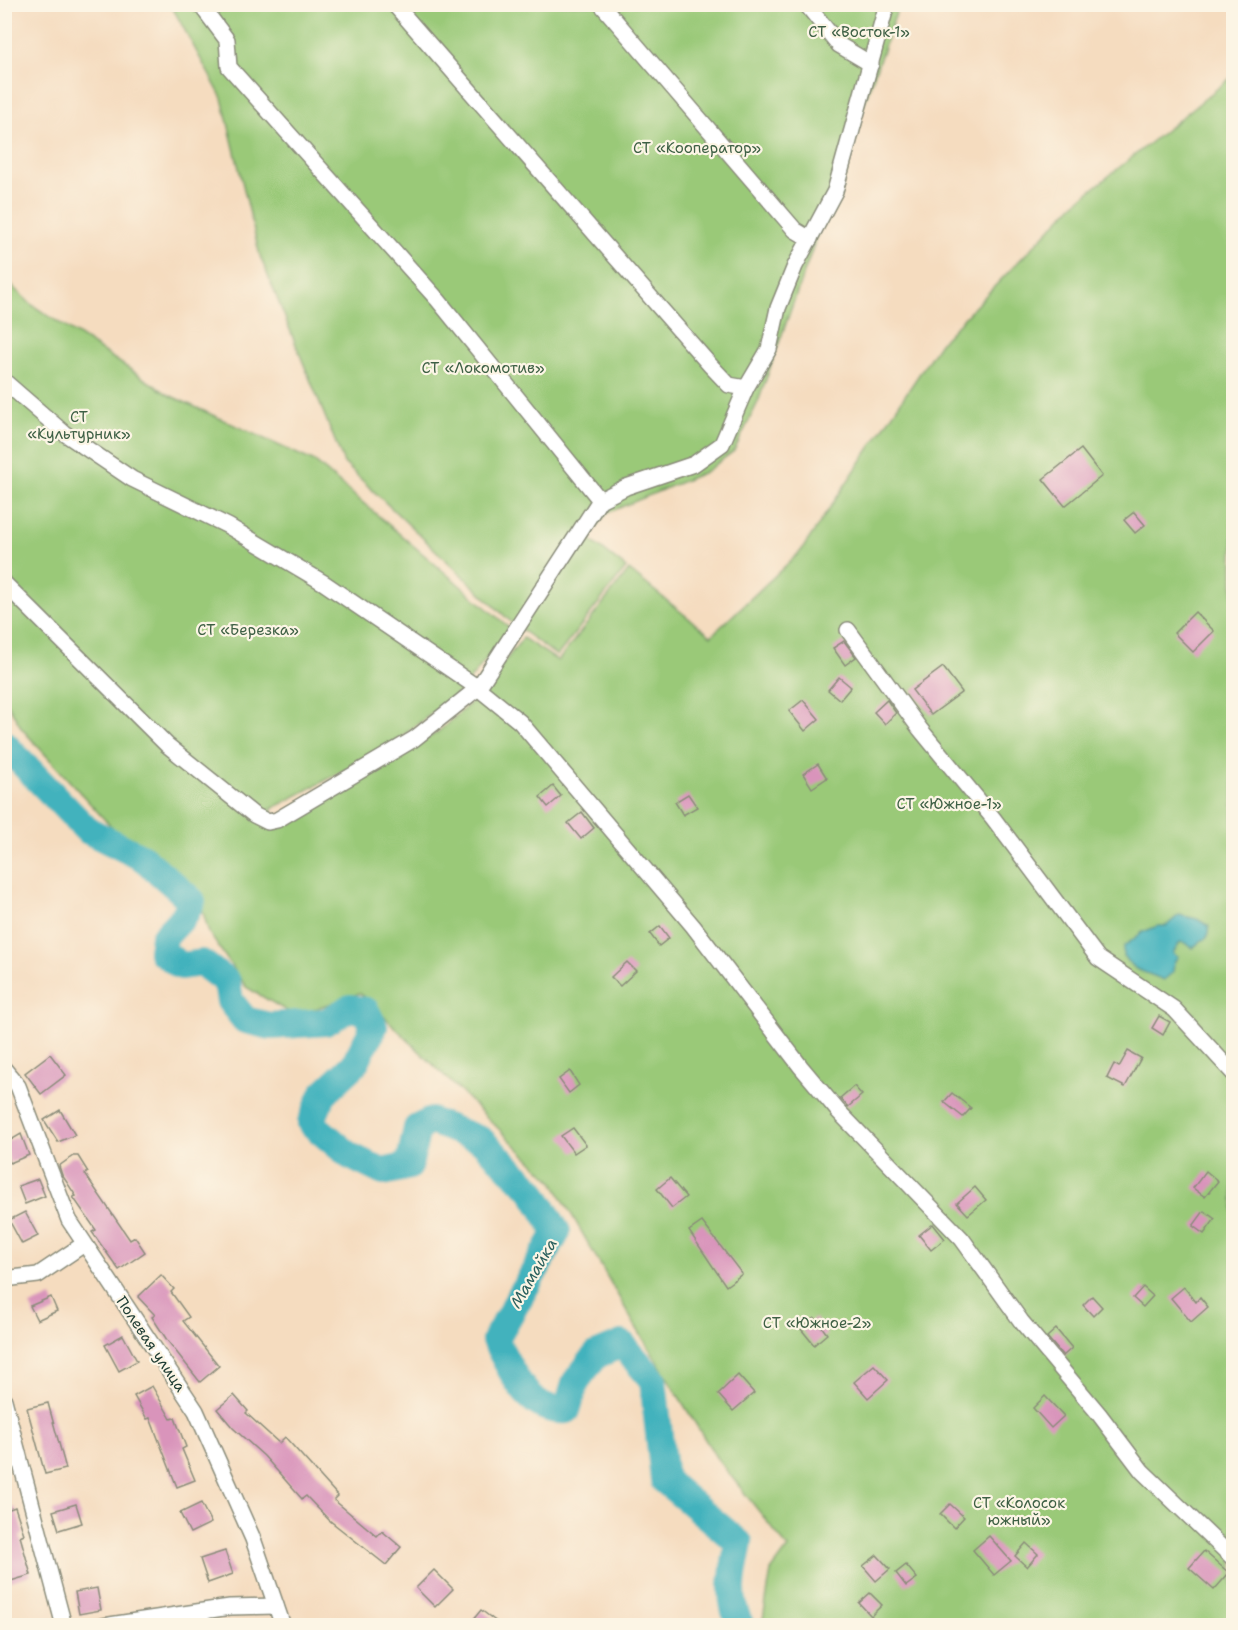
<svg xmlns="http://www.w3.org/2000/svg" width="1238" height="1630" font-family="'Shantell Sans',sans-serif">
	<rect width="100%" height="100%" fill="#fcf5e5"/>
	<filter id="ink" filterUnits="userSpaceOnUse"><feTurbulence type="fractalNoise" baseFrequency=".0167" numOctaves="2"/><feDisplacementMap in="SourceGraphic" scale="12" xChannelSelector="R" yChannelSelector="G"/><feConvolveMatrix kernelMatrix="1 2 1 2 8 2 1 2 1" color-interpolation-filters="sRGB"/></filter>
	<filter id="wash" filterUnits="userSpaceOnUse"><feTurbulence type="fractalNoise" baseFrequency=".008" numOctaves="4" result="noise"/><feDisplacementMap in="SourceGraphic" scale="24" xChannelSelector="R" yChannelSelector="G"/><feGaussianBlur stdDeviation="1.35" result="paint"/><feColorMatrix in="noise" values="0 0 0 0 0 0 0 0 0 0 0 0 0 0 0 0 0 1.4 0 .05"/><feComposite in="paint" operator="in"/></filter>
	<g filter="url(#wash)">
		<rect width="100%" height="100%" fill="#f5dcbf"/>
		<g fill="#9ac978" stroke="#5c8356" stroke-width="1.5">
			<path d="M171,5H899L758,402L734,451L705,472L607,513L588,538L626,568L557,656L512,623L344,463L260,256L222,98Z"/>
			<path d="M1233,76V1625H762L771,1571L788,1548L716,1457L636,1327L553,1182L360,993L295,1016L246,987L209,933L198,895L115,831L22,729L5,699L4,279L32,305L169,395L315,462L510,628L463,689L387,748L271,809L277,827L438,732L475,699L523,638L558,661L629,570L711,636L801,551L940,343L1074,204Z"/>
		</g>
		<path fill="#43b2bd" stroke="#317878" stroke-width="1.5" d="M1179,915L1197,919L1209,926L1207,938C1199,940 1198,945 1192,948L1186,943L1180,942L1173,953L1178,957L1174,962L1173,972L1164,980L1136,969L1123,956V947L1143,932L1158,926H1166Z"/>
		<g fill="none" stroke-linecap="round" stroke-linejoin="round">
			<path stroke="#43b2bd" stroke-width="28" d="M4,744L87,830L143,858L192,901L184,916L164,937L162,952L181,966L202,963L227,982L230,1001L245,1020L270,1026L326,1022L350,1008L366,1011L374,1027L354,1065L323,1094L311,1123L350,1156L383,1172L409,1166L417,1128L431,1121L481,1140L532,1190L557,1232L495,1340C512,1370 526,1413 567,1410L576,1381L596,1355L622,1344L653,1380L664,1480L739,1543C733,1571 726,1599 741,1626"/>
		</g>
		<g id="blocks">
			<g fill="#d994bb">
				<path d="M1081,449L1102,476L1065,506L1043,479Z"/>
				<path d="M1134,512L1145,525L1135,533L1124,520Z"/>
				<path d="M1195,612L1214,631L1193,652L1174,633Z"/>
				<path d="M844,641L856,657L845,665L833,648Z"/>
				<path d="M943,667L962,692L931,715L912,690Z"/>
				<path d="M839,677L851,687L840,700L828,690Z"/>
				<path d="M803,700L819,719L805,731L789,711Z"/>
				<path d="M887,700L896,713L885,724L874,712Z"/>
				<path d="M818,764L827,778L812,788L803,774Z"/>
				<path d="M553,786L561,796L548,807L540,797Z"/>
				<path d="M688,794L697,807L683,815L675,802Z"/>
				<path d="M582,812L594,828L581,839L568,823Z"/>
				<path d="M660,926L669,938L659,946L650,934Z"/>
				<path d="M627,962L636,971L620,986L611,977Z"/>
				<path d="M1159,1016L1170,1022L1163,1035L1152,1028Z"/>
				<path d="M1128,1051L1141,1058L1125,1087L1107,1078L1114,1064L1119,1067Z"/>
				<path d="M50,1054L66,1075L41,1094L25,1073Z"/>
				<path d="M570,1071L579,1085L569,1093L559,1079Z"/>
				<path d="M854,1086L862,1095L848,1107L840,1098Z"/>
				<path d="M952,1093L971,1108L963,1117L944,1102Z"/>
				<path d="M60,1110L75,1135L58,1142L44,1120Z"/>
				<path d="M573,1128L586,1145L574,1153L561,1136Z"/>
				<path d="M21,1134L29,1155L10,1163L4,1144Z"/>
				<path d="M73,1156H78L88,1172L85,1174L130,1240L135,1237L145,1252L119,1270L92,1232L96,1230L73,1197L76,1196L62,1175L59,1166Z"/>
				<path d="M1206,1171L1218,1181L1205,1197L1193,1188Z"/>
				<path d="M670,1178L686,1197L672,1208L657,1189Z"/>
				<path d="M38,1179L45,1196L25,1204L18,1186Z"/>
				<path d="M975,1187L986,1200L968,1215L957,1203Z"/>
				<path d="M1204,1211L1215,1219L1204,1234L1193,1226Z"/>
				<path d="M25,1212L38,1236L22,1244L9,1220Z"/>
				<path d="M702,1222L742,1274L726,1286L689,1231Z"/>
				<path d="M933,1224L945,1239L931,1250L919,1235Z"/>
				<path d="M161,1275L174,1289L171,1292L189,1317L183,1321L219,1366L200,1382L167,1340L152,1317L155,1315L138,1297Z"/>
				<path d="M1143,1287L1153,1296L1143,1307L1133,1298Z"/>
				<path d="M1184,1287L1196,1302L1200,1297L1208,1307L1191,1322L1171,1298Z"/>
				<path d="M1092,1296L1102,1307L1093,1316L1083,1305Z"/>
				<path d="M51,1297L57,1311L37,1320L30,1306Z"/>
				<path d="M815,1318L827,1334L814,1345L801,1329Z"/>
				<path d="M1056,1329L1072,1348L1063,1356L1047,1337Z"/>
				<path d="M123,1335L137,1361L119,1371L105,1345Z"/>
				<path d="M874,1365L888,1380L868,1398L854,1382Z"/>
				<path d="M738,1375L754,1393L733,1411L718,1394Z"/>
				<path d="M152,1386L171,1419L175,1418L186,1447L182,1449L195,1480L177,1487L150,1418L147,1419L134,1396Z"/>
				<path d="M234,1395L248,1411L246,1413L279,1443L285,1437L338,1496L334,1500L377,1536L382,1531L401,1547L386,1565L329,1520L306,1496L302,1499L264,1456L233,1428L217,1409Z"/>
				<path d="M1045,1396L1064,1416L1051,1428L1033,1408Z"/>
				<path d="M48,1403L66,1469L45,1474L27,1408Z"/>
				<path d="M201,1503L211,1523L190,1533L180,1513Z"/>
				<path d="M76,1504L82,1523L59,1530L53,1511Z"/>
				<path d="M950,1504L964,1517L954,1528L940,1514Z"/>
				<path d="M15,1507L24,1534L20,1536L31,1575L4,1583V1511Z"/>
				<path d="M989,1536L1011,1561L994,1575L973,1550Z"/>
				<path d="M1026,1543L1038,1554L1027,1567L1015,1556Z"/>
				<path d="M225,1551L233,1574L208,1583L200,1559Z"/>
				<path d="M1204,1551L1229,1573L1214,1590L1189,1568Z"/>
				<path d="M877,1555L890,1569L876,1581L863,1566Z"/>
				<path d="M906,1565L917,1578L906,1586L896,1573Z"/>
				<path d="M434,1570L453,1589L435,1607L416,1588Z"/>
				<path d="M97,1588L101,1610L79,1614L75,1592Z"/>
				<path d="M870,1593L882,1605L871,1616L859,1603Z"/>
				<path d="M481,1610L502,1626H468Z"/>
			</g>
		</g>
	</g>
	<g filter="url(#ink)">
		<use href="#blocks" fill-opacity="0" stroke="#8a8c7a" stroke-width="1.5"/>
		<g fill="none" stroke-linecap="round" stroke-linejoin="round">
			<g stroke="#8a8c7a" stroke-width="18">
				<g id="street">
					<path d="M200,4L227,40L229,67L438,300L600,500"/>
					<path d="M394,4L710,365L729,385L746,388L769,349L778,308L795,266L835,191L887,4"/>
					<path d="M601,4L795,230L810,239"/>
					<path d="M806,4L839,45L871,64"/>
					<path d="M4,381L64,433L132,479L228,526L324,583L478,688L520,722L693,926L801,1067L838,1111L962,1239L1021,1321L1099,1414L1142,1471L1234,1559"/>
					<path d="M4,583L167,745L254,815L268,822L277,820L414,739L478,688L600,500L626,487L694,464L722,444L746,388"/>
					<path d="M848,630L920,729L993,818L1098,958L1174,1009L1234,1074"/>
					<path d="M4,1069L18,1086L69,1220L196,1411L253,1539L283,1626"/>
					<path d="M4,1279L38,1275L84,1244"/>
					<path d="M4,1400L64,1626"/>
					<path d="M103,1626L230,1607L276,1606"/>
				</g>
			</g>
			<use href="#street" stroke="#fff" stroke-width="15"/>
		</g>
	</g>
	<g text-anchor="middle" stroke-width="4.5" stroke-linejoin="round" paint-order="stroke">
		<g font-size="15" fill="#3e6045" stroke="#fcf5e5">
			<text x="859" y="37">СТ «Восток-1»</text>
			<text x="697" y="153">СТ «Кооператор»</text>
			<text x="483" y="373">СТ «Локомотив»</text>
			<text x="79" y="422">СТ<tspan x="79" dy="17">«Культурник»</tspan></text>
			<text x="248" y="635">СТ «Березка»</text>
			<text x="949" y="809">СТ «Южное-1»</text>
			<text x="817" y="1328">СТ «Южное-2»</text>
			<text x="1019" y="1508">СТ «Колосок<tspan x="1019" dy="17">южный»</tspan></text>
		</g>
		<g font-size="15" fill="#1f3d34" stroke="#fcf5e5">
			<text transform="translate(151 1344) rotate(56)" y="5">Полевая улица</text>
		</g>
		<g font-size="16" font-style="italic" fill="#2a605d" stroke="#fcf5e5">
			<text transform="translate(533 1273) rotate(-60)" y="6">Мамайка</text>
		</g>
	</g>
	<rect width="1238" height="1630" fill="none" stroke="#fcf5e5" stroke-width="24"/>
</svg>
